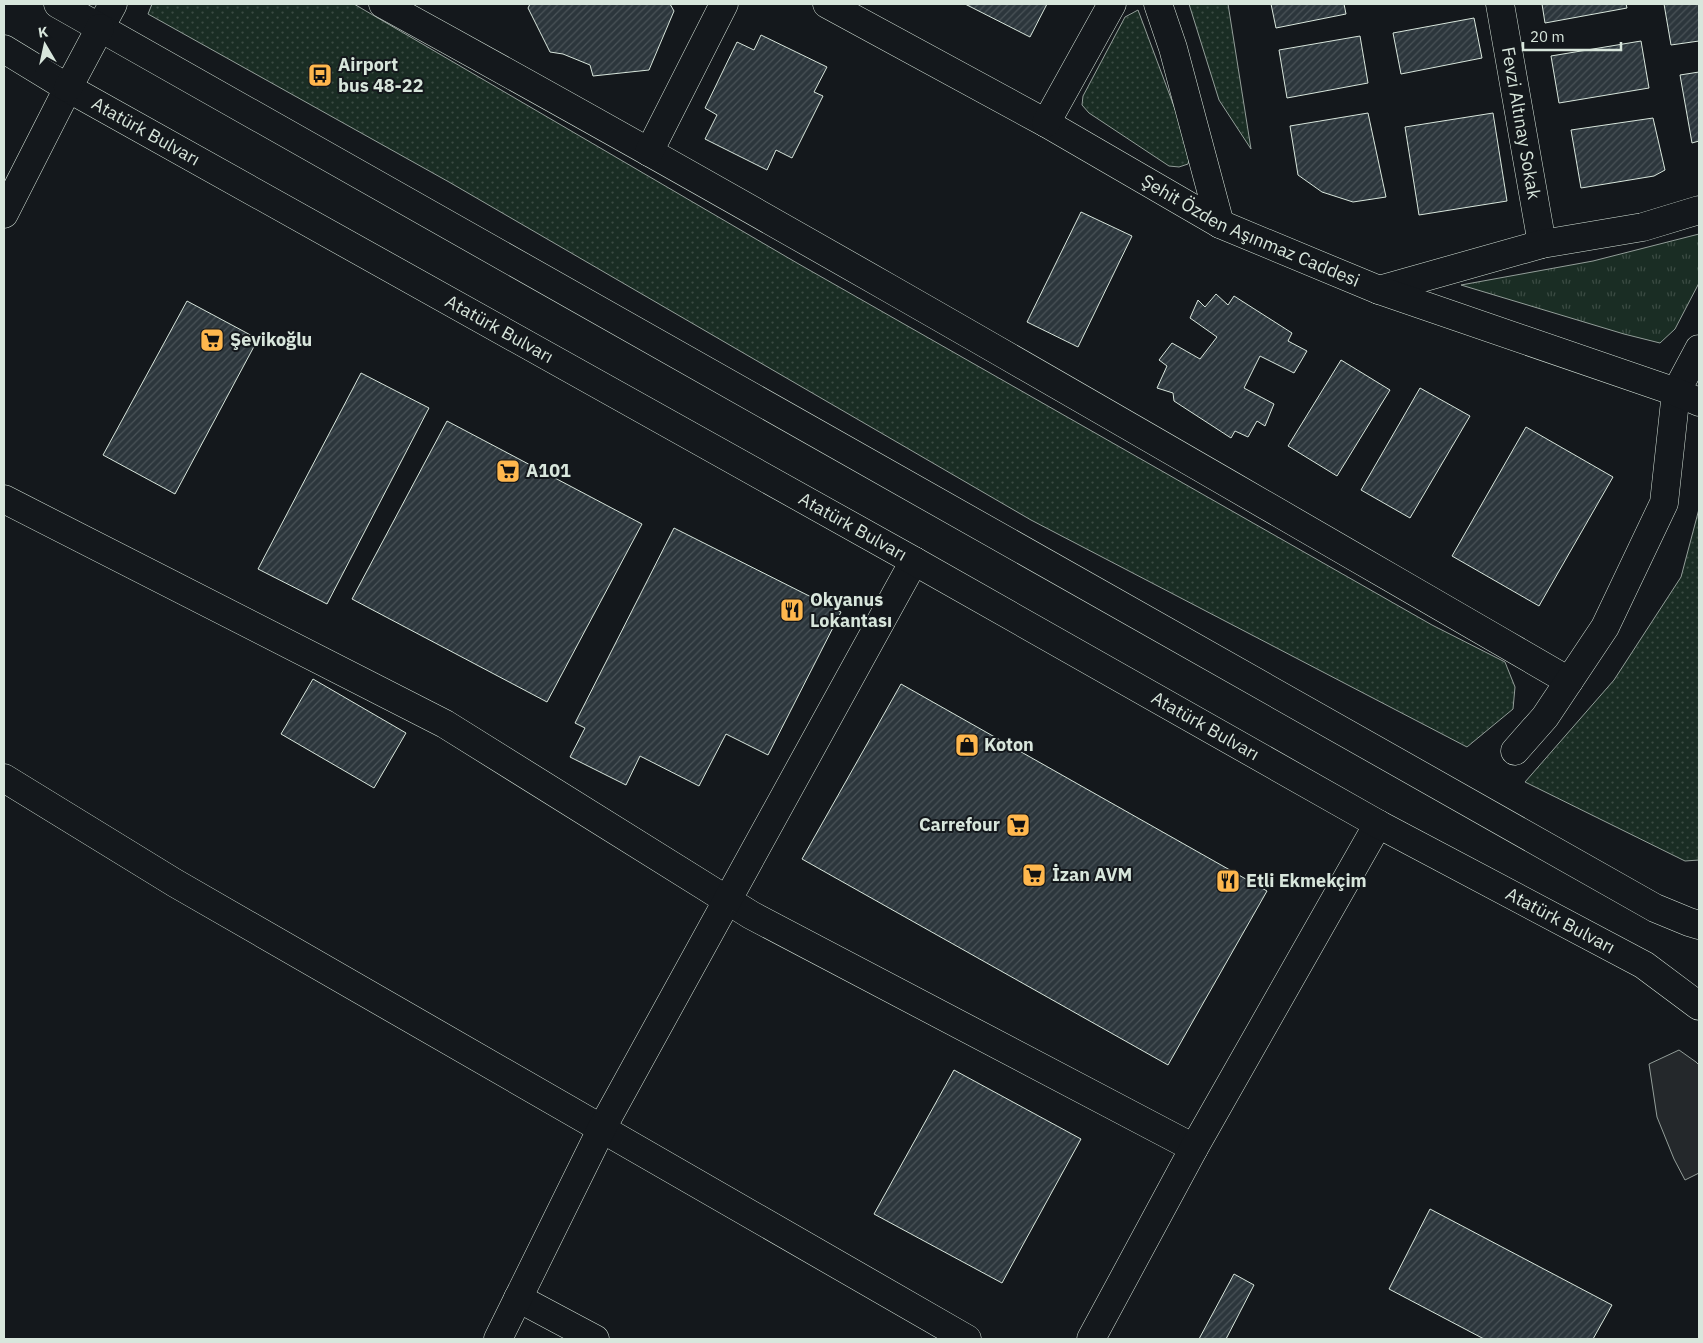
<svg xmlns="http://www.w3.org/2000/svg" width="1703" height="1343" font-family="'IBM Plex Sans',sans-serif">
	<defs>
		<pattern id="grass-tufts" width="24" height="20" patternUnits="userSpaceOnUse" patternTransform="scale(1.25)"><rect width="24" height="20" fill="#1a2d24"/><path d="M3 7l-1-3M5 7V3M7 7l1-3M15 17l-1-3M17 17v-4M19 17l1-3" fill="none" stroke="#3b4b43"/></pattern>
		<pattern id="park-dots" width="8" height="8" patternUnits="userSpaceOnUse" patternTransform="scale(1.25)"><rect width="8" height="8" fill="#1a2d24"/><path d="M2 2h.1M6 6h.1" fill="none" stroke="#3b4b43" stroke-width="1.8" stroke-linecap="round"/></pattern>
		<pattern id="building-hatch" width="6" height="6" patternUnits="userSpaceOnUse" patternTransform="scale(1.25)"><rect width="6" height="6" fill="#2c363c"/><path d="M-1 1l2-2M0 6l6-6M5 7l2-2" fill="none" stroke="#4a5358"/></pattern>
	</defs>
	<rect width="100%" height="100%" fill="#14181c"/>
	<path fill="url(#grass-tufts)" stroke="#939e99" d="M1699,234V283L1675,329L1660,343L1624,334L1461,285L1593,261Z"/>
	<g fill="url(#park-dots)" stroke="#939e99">
		<path d="M152,4H354L797,263L1432,625L1505,662L1515,687L1513,709L1467,747L1031,520L449,182L148,14Z"/>
		<path d="M1189,4H1228L1251,149L1219,100Z"/>
		<path d="M1138,10L1191,152L1188,164L1179,167L1169,166L1089,113L1082,105L1083,96L1125,17Z"/>
		<path d="M1699,509V860L1685,861L1525,782L1614,680L1681,577Z"/>
	</g>
	<path fill="#24282b" stroke="#939e99" d="M1679,1050L1696,1062L1699,1065V1173L1685,1180L1674,1159L1657,1117L1649,1064Z"/>
	<g fill="url(#building-hatch)" stroke="#d8e6dc">
		<path d="M530,4H670L674,11L649,70L593,76L590,65L563,54L550,52L528,8Z"/>
		<path d="M965,4H1047L1030,37Z"/>
		<path d="M1271,4H1344L1346,14L1276,28Z"/>
		<path d="M1542,4H1626L1627,8L1545,23Z"/>
		<path d="M1664,4H1699V41L1671,45Z"/>
		<path d="M1474,18L1482,58L1401,74L1393,33Z"/>
		<path d="M761,35L827,67L814,92L823,96L792,158L776,150L767,170L705,139L717,115L705,108L737,42L754,50Z"/>
		<path d="M1360,36L1368,83L1287,98L1279,50Z"/>
		<path d="M1641,41L1649,88L1559,103L1551,56Z"/>
		<path d="M1699,72V141L1692,143L1680,75Z"/>
		<path d="M1368,113L1386,197L1353,202L1322,192L1298,175L1290,126Z"/>
		<path d="M1493,113L1507,201L1419,215L1405,127Z"/>
		<path d="M1653,118L1665,170L1654,176L1581,188L1571,130Z"/>
		<path d="M1081,212L1132,236L1078,347L1027,322Z"/>
		<path d="M1216,294L1228,305L1234,296L1292,333L1288,341L1307,351L1294,373L1260,356L1244,388L1274,404L1265,426L1257,421L1248,437L1235,431L1231,438L1174,401L1173,393L1157,388L1167,366L1159,360L1172,343L1200,359L1217,337L1190,318L1198,300L1205,307Z"/>
		<path d="M187,301L258,339L175,494L103,455Z"/>
		<path d="M1341,360L1390,390L1337,476L1288,446Z"/>
		<path d="M361,373L429,408L327,604L258,569Z"/>
		<path d="M1420,388L1470,416L1410,518L1361,490Z"/>
		<path d="M447,421L642,524L547,702L352,599Z"/>
		<path d="M1526,427L1613,477L1539,606L1452,556Z"/>
		<path d="M674,528L841,612L768,755L726,734L699,786L640,756L626,785L570,757L585,728L575,723Z"/>
		<path d="M313,679L406,733L374,788L281,734Z"/>
		<path d="M901,684L1267,891L1168,1065L802,859Z"/>
		<path d="M954,1070L1081,1139L1002,1283L874,1214Z"/>
		<path d="M1430,1209L1612,1305L1593,1339H1484L1389,1289Z"/>
		<path d="M1234,1274L1254,1285L1226,1339H1199Z"/>
	</g>
	<g fill="none" stroke-linecap="round" stroke-linejoin="round">
		<g stroke="#d8e6dc" stroke-width="29">
			<g id="street">
				<path d="M383,4C782,223 1175,453 1569,681"/>
				<path id="s1" d="M1500,4L1542,244"/>
				<path d="M100,28L113,4"/>
				<path d="M649,152L724,4"/>
				<path d="M4,214L68,88"/>
				<path d="M1379,290L1542,244L1643,227L1699,210"/>
				<path d="M4,499L445,724L751,915L1194,1148"/>
				<path d="M1515,751L1545,717L1605,627L1664,503L1676,392L1699,349"/>
				<path d="M4,778L175,883L967,1339"/>
				<path d="M518,1298L595,1339"/>
				<path d="M498,1339L602,1128L914,561"/>
				<path d="M1091,1339L1194,1148L1378,824"/>
			</g>
		</g>
		<g stroke="#d8e6dc" stroke-width="29">
			<g id="secondary">
				<path id="s2" d="M827,4L1046,123L1220,224L1379,290L1676,392L1699,402"/>
				<path d="M1158,4L1173,48L1220,224"/>
				<path d="M1046,123L1112,4"/>
			</g>
		</g>
		<g stroke="#d8e6dc" stroke-width="29">
			<g id="primary">
				<path d="M58,4L1655,908L1689,922L1699,925"/>
				<path id="s3" d="M4,49L68,88L914,561L1378,824L1644,965L1699,1006"/>
				<path d="M68,88L100,28"/>
			</g>
		</g>
		<use href="#street" stroke="#14181c" stroke-width="28"/>
		<use href="#secondary" stroke="#14181c" stroke-width="28"/>
		<use href="#primary" stroke="#14181c" stroke-width="28"/>
	</g>
	<defs>
		<g id="bus-square" transform="scale(1.25)"><rect x="-9" y="-9" width="18" height="18" rx="4" fill="#ffb74d" stroke="#14181c"/><path d="M-5-6H5V4H4V6H2V4H-2V6H-4V4H-5ZM-3.5-4V0h7V-4ZM-3.5 1.2v1.5H-2V1.2ZM2 1.2v1.5H3.5V1.2Z" fill="#111"/></g>
		<g id="supermarket-square" transform="scale(1.25)"><rect x="-9" y="-9" width="18" height="18" rx="4" fill="#ffb74d" stroke="#14181c"/><path d="M-6-5.5h2.5l.6 2H6L4.5 2H-2.5L-4.4-4H-6ZM-1.5 3.2a1.3 1.3 0 1 0 .1 0ZM3 3.2a1.3 1.3 0 1 0 .1 0Z" fill="#111"/></g>
		<g id="restaurant-square" transform="scale(1.25)"><rect x="-9" y="-9" width="18" height="18" rx="4" fill="#ffb74d" stroke="#14181c"/><path d="M-5-6h1v4h1v-4h1v4h1v-4h1v5L-1.5 .5V6h-2V.5L-5-1ZM5-6V6H3V1.5H1.5Q1.5-4 5-6Z" fill="#111"/></g>
		<g id="shop-square" transform="scale(1.25)"><rect x="-9" y="-9" width="18" height="18" rx="4" fill="#ffb74d" stroke="#14181c"/><path d="M-5-2.5h2.3a2.7 3.5 0 0 1 5.4 0H5L5.5 6h-11ZM-1.5-2.5h3a1.5 2.3 0 0 0-3 0Z" fill="#111"/></g>
	</defs>
	<g fill-rule="evenodd">
		<use href="#bus-square" x="320" y="75"/>
		<use href="#supermarket-square" x="212" y="340"/>
		<use href="#supermarket-square" x="508" y="471"/>
		<use href="#restaurant-square" x="792" y="610"/>
		<use href="#shop-square" x="967" y="745"/>
		<use href="#supermarket-square" x="1018" y="825"/>
		<use href="#supermarket-square" x="1034" y="875"/>
		<use href="#restaurant-square" x="1228" y="881"/>
	</g>
	<g text-anchor="middle" stroke-width="4" stroke-linejoin="round" paint-order="stroke">
		<g font-size="18" font-weight="bold" fill="#d8e6dc" stroke="#14181c" text-anchor="start">
			<text x="338" y="71">Airport<tspan x="338" dy="21">bus 48-22</tspan></text>
			<text x="230" y="346">Şevikoğlu</text>
			<text x="526" y="477">A101</text>
			<text x="810" y="606">Okyanus<tspan x="810" dy="21">Lokantası</tspan></text>
			<text x="984" y="751">Koton</text>
			<text x="1000" y="831" text-anchor="end">Carrefour</text>
			<text x="1052" y="881">İzan AVM</text>
			<text x="1246" y="887">Etli Ekmekçim</text>
		</g>
		<g font-size="18" fill="#d8e6dc" stroke="#14181c">
			<text dy="6" stroke="none"><textPath href="#s1" startOffset="121">Fevzi Altınay Sokak</textPath></text>
			<text dy="6" stroke="none"><textPath href="#s3" startOffset="164">Atatürk Bulvarı</textPath></text>
			<text dy="6" stroke="none"><textPath href="#s2" startOffset="481">Şehit Özden Aşınmaz Caddesi</textPath></text>
			<text dy="6" stroke="none"><textPath href="#s3" startOffset="569">Atatürk Bulvarı</textPath></text>
			<text dy="6" stroke="none"><textPath href="#s3" startOffset="974">Atatürk Bulvarı</textPath></text>
			<text dy="6" stroke="none"><textPath href="#s3" startOffset="1379">Atatürk Bulvarı</textPath></text>
			<text dy="6" stroke="none"><textPath href="#s3" startOffset="1784">Atatürk Bulvarı</textPath></text>
		</g>
	</g>
	<rect width="1703" height="1343" fill="none" stroke="#d8e6dc" stroke-width="10"/>
	<g transform="translate(45 45) rotate(351)" stroke="#14181c" stroke-width="4" paint-order="stroke">
	<path d="M0-4L9 19L0 12L-9 19Z" fill="#d8e6dc"/>
	<text y="-8" font-size="14" font-weight="bold" text-anchor="middle" fill="#d8e6dc">K</text>
	</g>
	<path d="M1523 42v8h98v-8" fill="none" stroke="#d8e6dc" stroke-width="2.5"/>
	<text x="1530" y="42" font-size="15" fill="#d8e6dc" stroke="#14181c" stroke-width="4" paint-order="stroke">20 m</text>
</svg>
